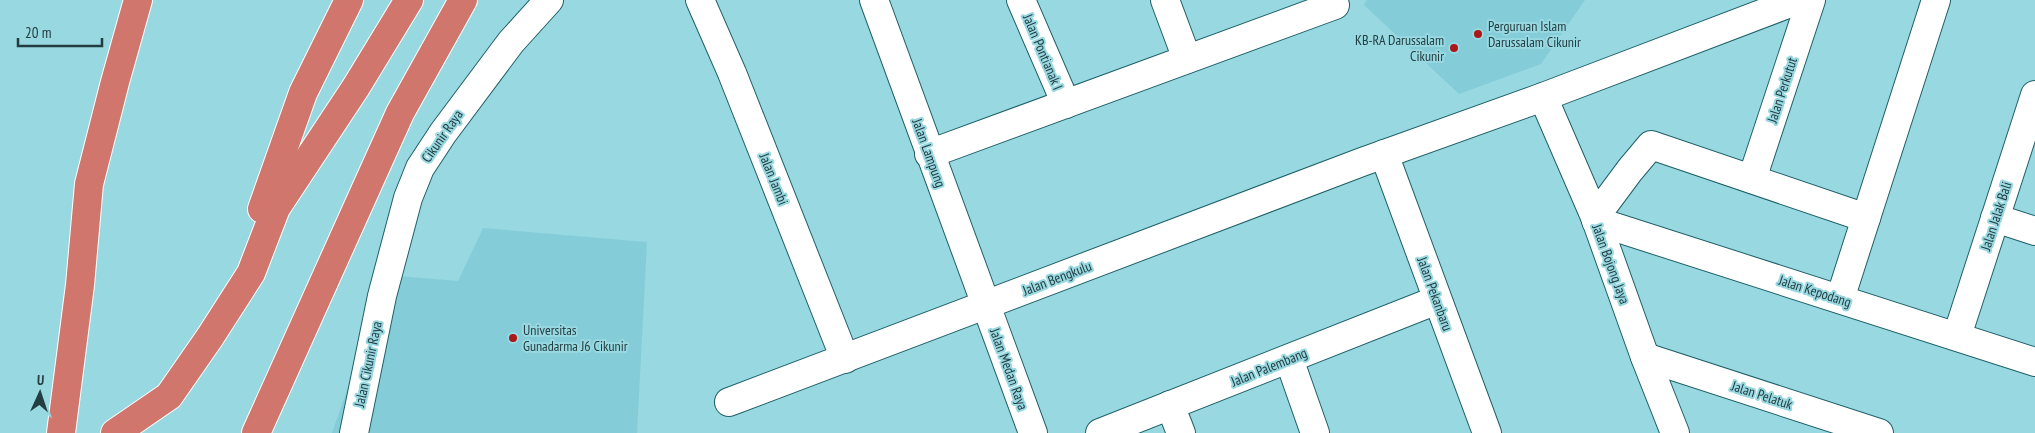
<svg xmlns="http://www.w3.org/2000/svg" width="2035" height="433" font-family="'PT Sans Narrow',sans-serif">
	<rect width="100%" height="100%" fill="#98d8e1"/>
	<g fill="#84cdd8">
		<path d="M1367,0H1585L1541,64L1459,94L1364,5Z"/>
		<path d="M483,228L647,242L637,433H332L387,275L458,281Z"/>
	</g>
	<g fill="none" stroke-linecap="round" stroke-linejoin="round">
		<g stroke="#1f6068" stroke-width="30">
			<g id="minor">
				<path d="M700,0L732,73L845,359"/>
				<path d="M874,0L1033,433"/>
				<path d="M1021,0L1066,104"/>
				<path d="M1165,0L1187,59"/>
				<path d="M1543,97L1595,217L1645,357L1675,433"/>
				<path d="M929,154L1335,5"/>
				<path d="M1384,154L1487,433"/>
				<path d="M1752,179L1811,0"/>
				<path d="M1595,217L1630,170L1651,145L1866,218"/>
				<path d="M1995,218L2035,231"/>
				<path d="M1596,221L2035,362"/>
				<path d="M1840,299L1936,0"/>
				<path d="M1957,336L2035,95"/>
				<path d="M1645,357L1879,433"/>
				<path d="M1289,359L1315,433"/>
				<path d="M729,402L1362,162L1543,97L1798,0"/>
				<path d="M1170,405L1181,433"/>
				<path d="M354,433L382,296L408,198L420,168L443,133L511,42L549,0"/>
				<path d="M1100,433L1437,300"/>
			</g>
		</g>
		<g stroke="#fff" stroke-width="30">
			<g id="highway">
				<path d="M264,209H262L303,93L349,0"/>
				<path d="M61,433L80,285L89,184L115,82L138,0"/>
				<path d="M115,433L169,396L210,337L251,273L276,208L356,87L409,0"/>
				<path d="M256,433L400,113L463,0"/>
			</g>
		</g>
		<use href="#minor" stroke="#fff" stroke-width="28"/>
		<use href="#highway" stroke="#d1766c" stroke-width="28"/>
	</g>
	<g fill="#ab1819" stroke="#98d8e1" stroke-width="2">
		<circle cx="1478" cy="34" r="5"/>
		<circle cx="1454" cy="48" r="5"/>
		<circle cx="513" cy="338" r="5"/>
	</g>
	<g text-anchor="middle" stroke-width="4" stroke-linejoin="round" paint-order="stroke">
		<g font-size="14" fill="#233d41" stroke="#98d8e1" text-anchor="start">
			<text x="1488" y="31">Perguruan Islam<tspan x="1488" dy="16">Darussalam Cikunir</tspan></text>
			<text x="1444" y="45" text-anchor="end">KB-RA Darussalam<tspan x="1444" dy="16">Cikunir</tspan></text>
			<text x="523" y="335">Universitas<tspan x="523" dy="16">Gunadarma J6 Cikunir</tspan></text>
		</g>
		<g font-size="14" fill="#233d41" stroke="#98d8e1">
			<text transform="translate(1043 52) rotate(67)" y="5">Jalan Pontianak I</text>
			<text transform="translate(1782 90) rotate(-72)" y="5">Jalan Perkutut</text>
			<text transform="translate(442 136) rotate(-55)" y="5">Cikunir Raya</text>
			<text transform="translate(929 153) rotate(70)" y="5">Jalan Lampung</text>
			<text transform="translate(774 179) rotate(68)" y="5">Jalan Jambi</text>
			<text transform="translate(1996 216) rotate(-72)" y="5">Jalan Jalak Bali</text>
			<text transform="translate(1611 264) rotate(70)" y="5">Jalan Bojong Jaya</text>
			<text transform="translate(1057 278) rotate(-21)" y="5">Jalan Bengkulu</text>
			<text transform="translate(1815 291) rotate(18)" y="5">Jalan Kepodang</text>
			<text transform="translate(1435 294) rotate(70)" y="5">Jalan Pekanbaru</text>
			<text transform="translate(368 364) rotate(-78)" y="5">Jalan Cikunir Raya</text>
			<text transform="translate(1269 367) rotate(-22)" y="5">Jalan Palembang</text>
			<text transform="translate(1009 369) rotate(70)" y="5">Jalan Medan Raya</text>
			<text transform="translate(1762 395) rotate(18)" y="5">Jalan Pelatuk</text>
		</g>
	</g>
	<g transform="translate(40 393) rotate(3)" stroke="#98d8e1" stroke-width="4" paint-order="stroke">
	<path d="M0-4L9 19L0 12L-9 19Z" fill="#233d41"/>
	<text y="-8" font-size="14" font-weight="bold" text-anchor="middle" fill="#233d41">U</text>
	</g>
	<path d="M18 38v8h84v-8" fill="none" stroke="#233d41" stroke-width="2.5"/>
	<text x="25" y="38" font-size="15" fill="#233d41" stroke="#98d8e1" stroke-width="4" paint-order="stroke">20 m</text>
</svg>
